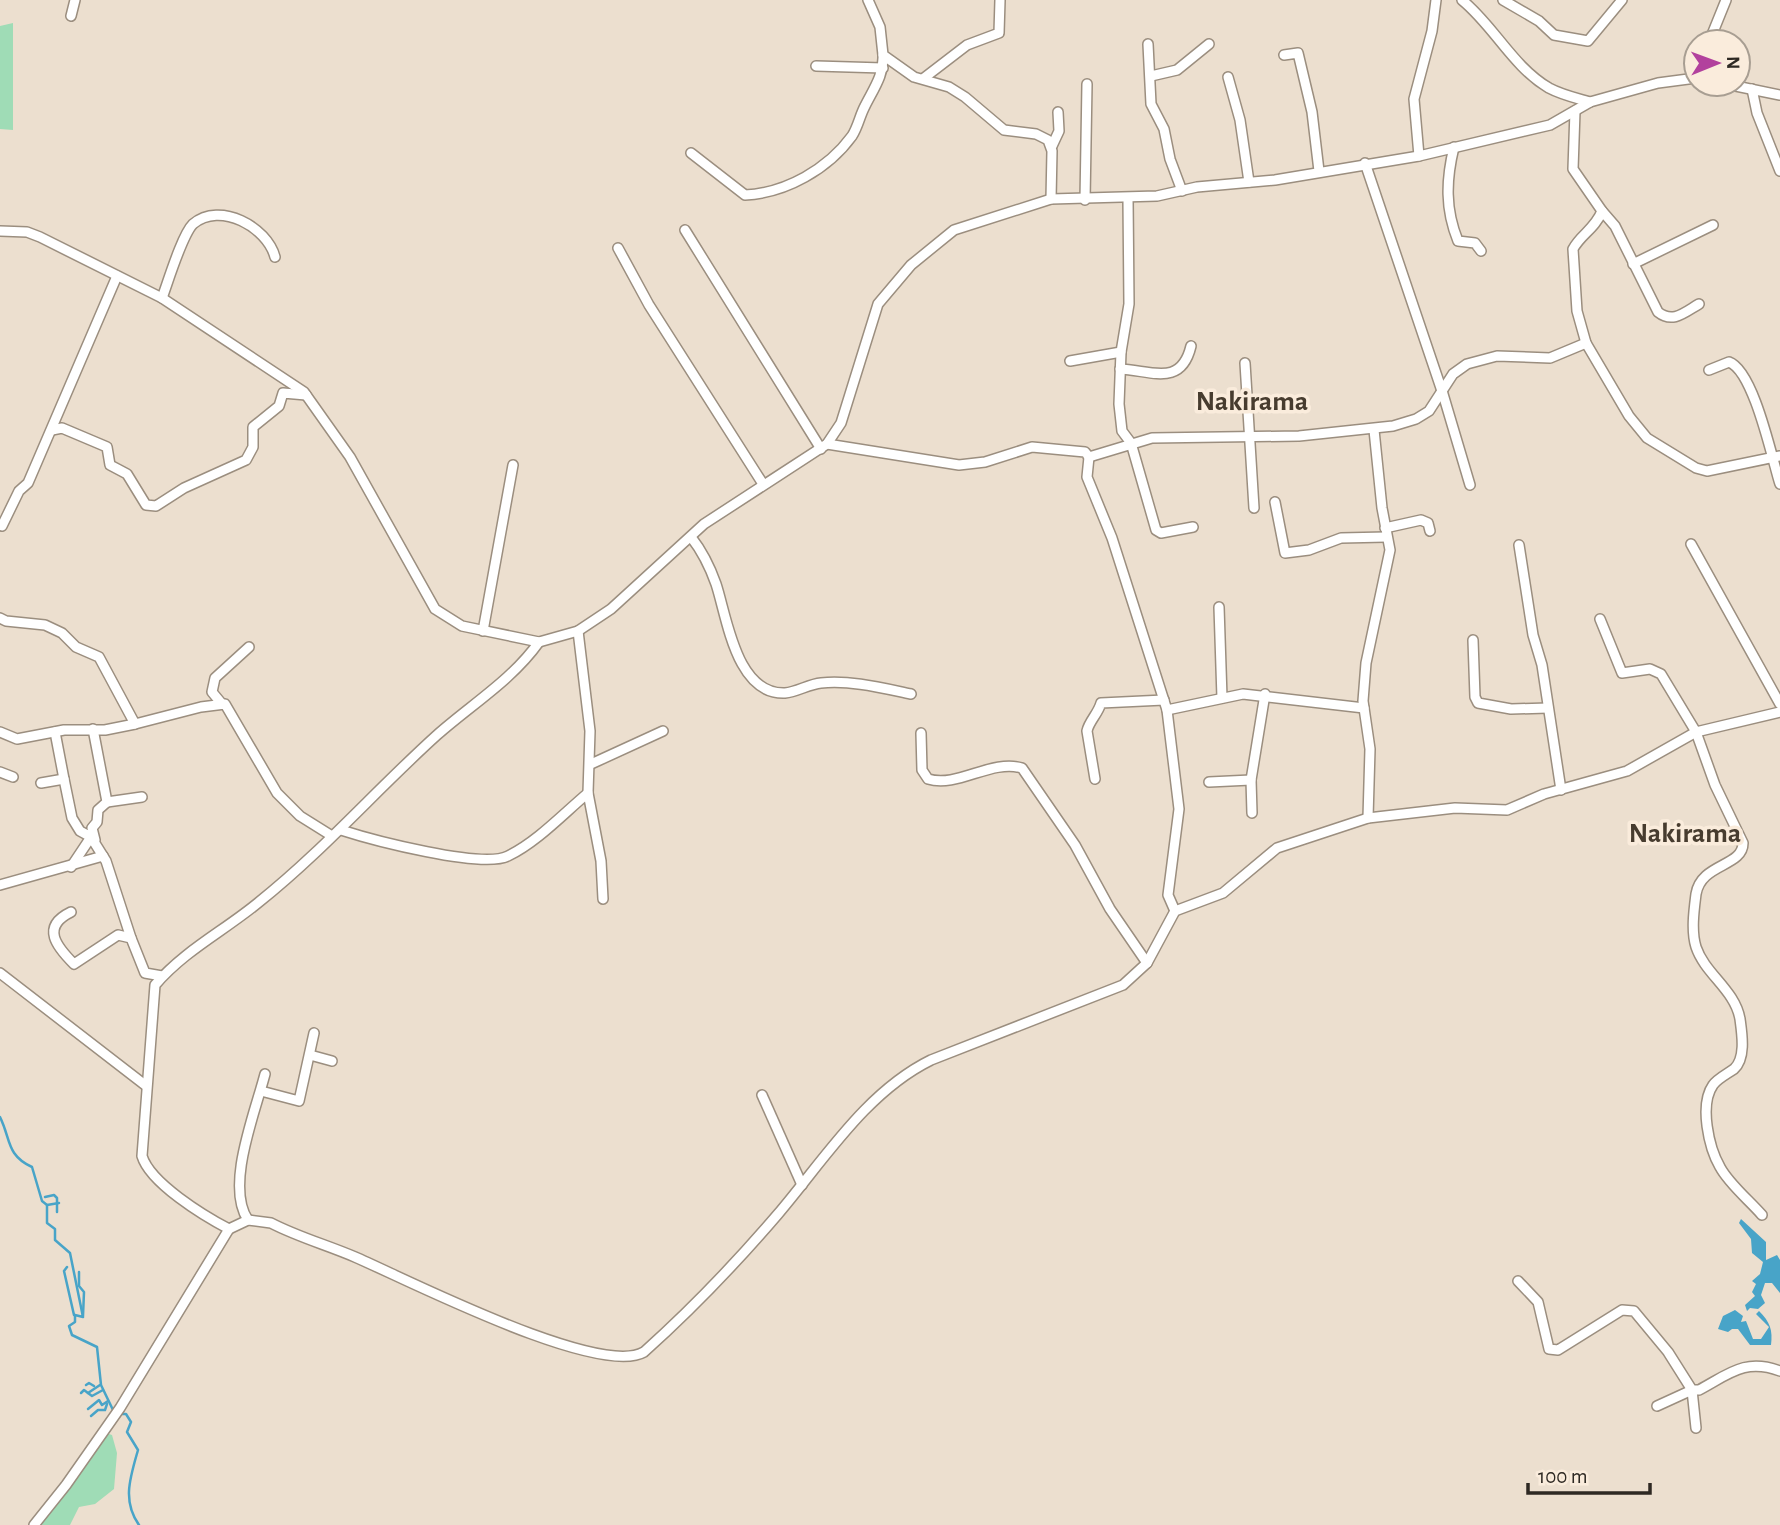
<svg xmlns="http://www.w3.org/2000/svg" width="1780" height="1525" font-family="'Alegreya Sans',sans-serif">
	<rect width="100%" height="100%" fill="#ecdfcf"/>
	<g fill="#9fdcb6">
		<path d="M13,23V130L0,129V26Z"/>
		<path d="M106,1433L112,1435L117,1453L114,1489L95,1504L79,1507L70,1525H37L55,1507Z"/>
	</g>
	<g fill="#48a4c8">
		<path d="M1741,1219L1766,1242V1260L1777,1255L1780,1260V1293L1772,1283H1765L1761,1295L1765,1303L1758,1309L1750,1308L1747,1311L1745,1305L1755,1296L1752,1292L1756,1284L1752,1281L1760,1274L1763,1262L1752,1253L1751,1239L1739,1223Z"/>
		<path d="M1735,1310L1743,1316L1741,1322L1746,1321L1753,1339H1761L1769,1327L1756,1314L1759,1311C1770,1322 1773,1330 1771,1345H1750L1738,1329H1732L1728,1332L1718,1329L1723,1316Z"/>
	</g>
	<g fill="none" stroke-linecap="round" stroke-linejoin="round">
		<g stroke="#48a4c8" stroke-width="2.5">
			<path d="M0,1117C11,1139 6,1155 32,1167L42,1201L47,1205V1223L55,1229V1240L70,1253L83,1317L75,1315V1322L69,1326L72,1335L97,1347L101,1385L113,1410"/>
			<path d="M45,1197L54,1195L57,1198V1212"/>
			<path d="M47,1205L59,1203"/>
			<path d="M67,1267L64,1271L74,1315"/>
			<path d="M79,1272V1286L84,1292L83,1316"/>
			<path d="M86,1385L89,1383L94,1386"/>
			<path d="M81,1393L84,1390L88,1393L100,1385"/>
			<path d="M88,1393L92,1396L103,1390"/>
			<path d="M88,1409L99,1400L102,1405L108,1401"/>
			<path d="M118,1414H126L131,1422L127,1432L138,1450C130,1478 122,1501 139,1525"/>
			<path d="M91,1416L98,1410H105L107,1404"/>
		</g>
		<g stroke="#9b8e7f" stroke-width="12">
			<g id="minor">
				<path d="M868,0L880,27L883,55L914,77L949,87L965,97L1004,130L1036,134L1048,140L1052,151L1051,199"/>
				<path d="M1462,0C1494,26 1513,67 1549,88C1562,95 1576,98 1590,102"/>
				<path d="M1503,0L1539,21L1554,35L1588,41L1622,0"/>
				<path d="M71,16L75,0"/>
				<path d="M1709,42L1726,0"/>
				<path d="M1148,44L1151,104L1164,129L1170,159L1182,191"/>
				<path d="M1284,55L1298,53L1312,112L1319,171"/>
				<path d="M816,66L883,68"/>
				<path d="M1151,76L1177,70L1209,44"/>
				<path d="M1228,77L1240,120L1249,182"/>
				<path d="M924,78L967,45L999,33L1000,0"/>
				<path d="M1726,84L1780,95"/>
				<path d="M1752,89L1757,113L1780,171"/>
				<path d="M1575,111L1573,169L1602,211C1595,229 1581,234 1573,249L1577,311L1586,343L1629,416L1647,438L1696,468L1707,471L1780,456"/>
				<path d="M1052,146L1059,131L1058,112"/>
				<path d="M1454,147C1446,180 1445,209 1458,241L1475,243L1481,251"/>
				<path d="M691,153L745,195C786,193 828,169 852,136C858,127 860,115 865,106C874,88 884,75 883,55"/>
				<path d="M1419,156L1414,99L1432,31L1436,0"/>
				<path d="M1365,163L1443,394L1470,485"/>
				<path d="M1128,199L1129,304L1121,352L1119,404L1122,431L1131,443L1156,530L1161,533L1193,527"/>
				<path d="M1085,200L1087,84"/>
				<path d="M1602,211L1615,226L1658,312C1673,324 1685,312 1699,304"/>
				<path d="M685,230L821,449"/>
				<path d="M0,231L27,232L40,237L162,298L304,392L350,457L435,609L462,626L539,642L578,631L611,609L704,524L827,444L841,423L878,304L911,265L954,230L1051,199L1157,196L1197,187L1275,180L1419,156L1550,125L1590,102L1658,83L1696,78"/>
				<path d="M618,248L649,305L763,484"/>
				<path d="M1633,264L1713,225"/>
				<path d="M162,298C168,282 182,235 193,224C220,201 267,227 275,257"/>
				<path d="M1070,361L1121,352"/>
				<path d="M1245,363L1254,508"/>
				<path d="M1120,369C1150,370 1181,388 1191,346"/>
				<path d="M1709,370L1729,362C1754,371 1772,459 1780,484"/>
				<path d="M52,430L62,428L107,447L110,465L127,474L146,505L156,506L184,488L246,460L253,447V427L279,406L283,393L306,395"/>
				<path d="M827,444L959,465L985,462L1032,447L1085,452L1089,457L1152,438L1299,436L1393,426L1416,419L1429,411L1453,374L1467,364L1497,356L1550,358L1586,343"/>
				<path d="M1089,457L1087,477L1112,538L1167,710L1179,809L1168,895L1175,911"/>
				<path d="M1275,502L1285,553L1309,550L1341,538L1386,537"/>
				<path d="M2,526L19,491L28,483L117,276"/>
				<path d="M1385,528L1421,520L1428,523L1430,531"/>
				<path d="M691,537C702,551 710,567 716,584C727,617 736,695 785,693C797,692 809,684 821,683C851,680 882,688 911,694"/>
				<path d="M1691,544L1780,704"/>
				<path d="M1519,545L1533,635L1542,665L1561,790"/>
				<path d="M1219,607L1222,698"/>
				<path d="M0,618L6,621L45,625L62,633L76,647L99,657L135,724L201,707L225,704L277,793L300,816L332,836"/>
				<path d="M1600,619L1622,673L1650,669L1661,674L1696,732L1715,785L1743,843C1743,867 1701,863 1696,894C1694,910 1691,931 1696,947C1705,974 1735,990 1740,1019C1742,1034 1746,1058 1734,1069C1727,1074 1717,1079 1713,1085C1699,1105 1709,1148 1720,1167C1729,1184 1749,1200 1762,1215"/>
				<path d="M483,631L513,465"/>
				<path d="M578,631L590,731L588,793L601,861L603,899"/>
				<path d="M1473,640L1475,697L1478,703L1511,709L1548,708"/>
				<path d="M539,642C512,680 472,704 437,735C377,789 323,851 259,902C224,931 185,950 155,985L142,1156C150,1183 204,1216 229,1229L248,1220L271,1223C298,1237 327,1245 355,1257C406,1279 599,1378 644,1352C692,1309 736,1263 778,1214C824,1160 866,1092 931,1060L1123,985L1147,963L1175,911L1223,893L1277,848L1368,818L1455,808L1507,810L1544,794L1627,771L1696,732L1780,712"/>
				<path d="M222,704L212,692L215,678L249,647"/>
				<path d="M1167,710L1243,694L1364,708"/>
				<path d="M93,729L107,802L98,810L97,822L92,828L95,840"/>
				<path d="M0,732L17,739L64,730H105L135,724"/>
				<path d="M55,732L64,779"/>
				<path d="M921,733L922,770L928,779C958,788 991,759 1022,768L1075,845L1110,909L1147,963"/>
				<path d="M591,764L663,731"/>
				<path d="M0,772L13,777"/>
				<path d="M1095,779L1087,731C1089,721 1098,714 1101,703L1164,700"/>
				<path d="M1209,782L1251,780"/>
				<path d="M41,783L64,779L72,818L80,831L91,837L106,861L131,938"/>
				<path d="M107,802L142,797"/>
				<path d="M1252,813L1251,780L1265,694"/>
				<path d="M1368,818L1370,749L1363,701L1366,663L1390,550L1382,508L1374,430"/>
				<path d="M341,830C372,840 482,869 508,856C537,842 563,814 588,793"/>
				<path d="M71,867L91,837"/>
				<path d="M0,885L103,856"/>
				<path d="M71,912C40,927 57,947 74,964L118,935L131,938L145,973L162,976"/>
				<path d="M0,973L145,1085"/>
				<path d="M310,1055L332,1061"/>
				<path d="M261,1091L299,1101L314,1033"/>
				<path d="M762,1095L802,1185"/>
				<path d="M248,1220C225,1186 255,1113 265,1074"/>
				<path d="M1518,1281L1538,1302L1549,1349L1558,1350L1622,1310L1634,1311L1668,1352L1692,1390H1699C1729,1374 1745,1358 1780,1371"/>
				<path d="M1657,1406L1692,1390L1696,1428"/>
				<path d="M34,1525L66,1485L120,1408L229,1229"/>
			</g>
		</g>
		<use href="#minor" stroke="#fff" stroke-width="9"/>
	</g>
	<g text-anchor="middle" stroke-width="7" stroke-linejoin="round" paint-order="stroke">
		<g font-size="28" font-weight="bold" fill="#473c2f" stroke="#faecdc">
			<text x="1252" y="410">Nakirama</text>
			<text x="1685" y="842">Nakirama</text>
		</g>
	</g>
	<g transform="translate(1717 63) rotate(89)"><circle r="33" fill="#faecdc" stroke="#a89e92" stroke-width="2"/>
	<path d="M0-5L12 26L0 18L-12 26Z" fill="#b2419d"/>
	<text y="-10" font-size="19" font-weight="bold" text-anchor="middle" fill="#2e2923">N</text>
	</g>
	<path d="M1528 1483v10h122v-10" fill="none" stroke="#2e2923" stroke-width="3.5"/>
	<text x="1538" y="1483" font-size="21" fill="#2e2923" stroke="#faecdc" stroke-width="5" paint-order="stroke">100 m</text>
</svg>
